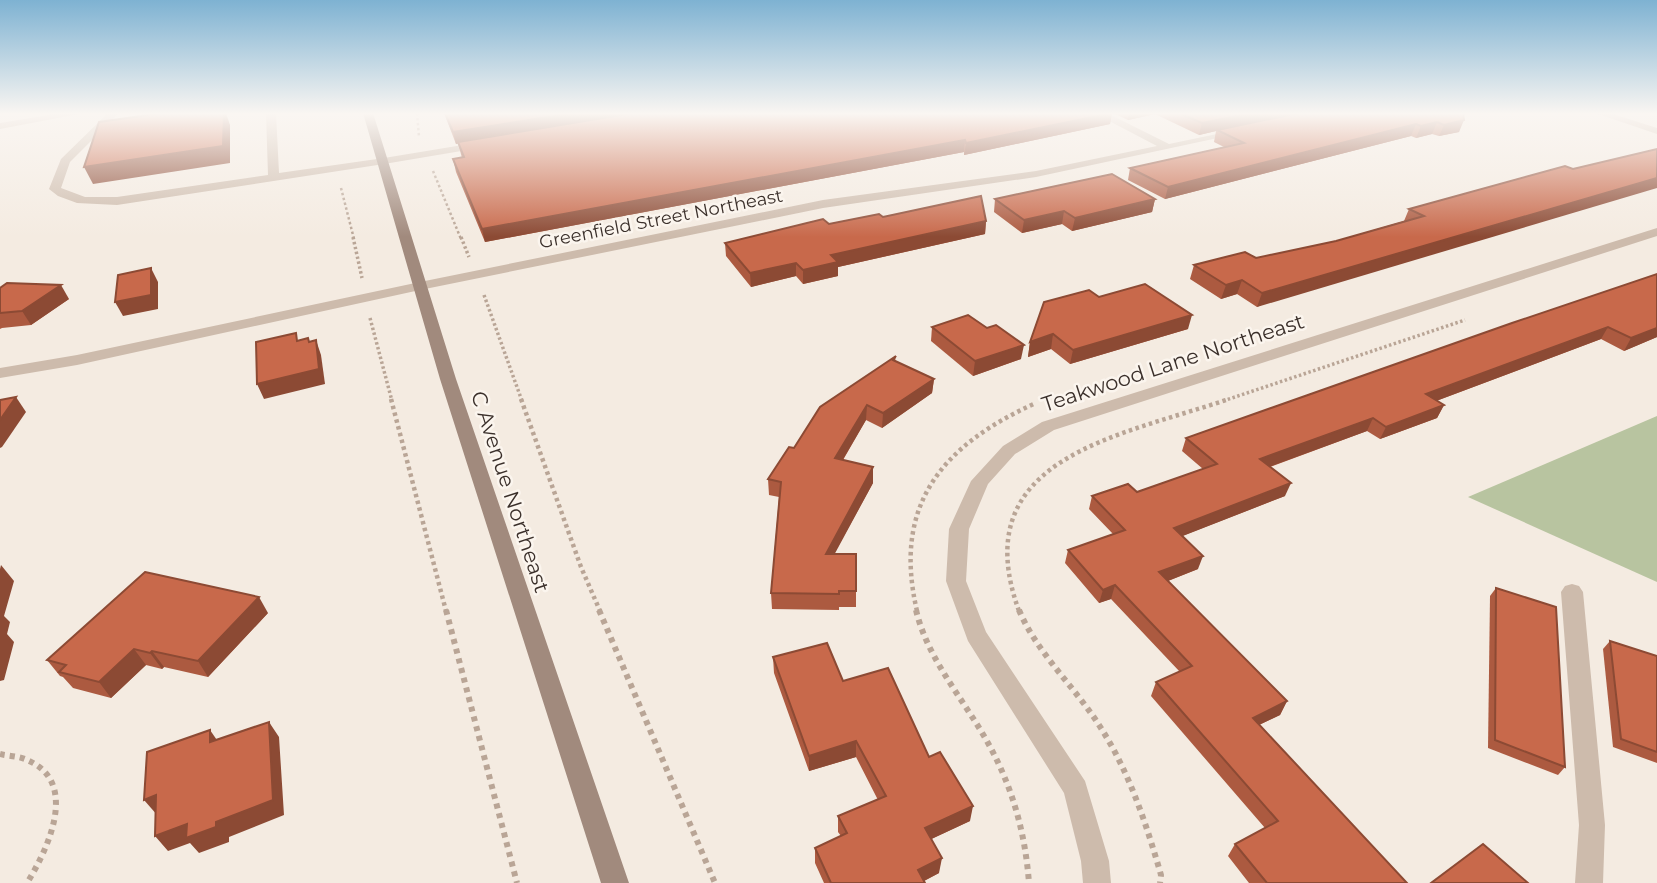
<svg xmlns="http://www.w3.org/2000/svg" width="1657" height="883" font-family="Montserrat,sans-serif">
	<rect width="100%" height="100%" fill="#f4ebe1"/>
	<path fill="#b8c4a0" d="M1657,416V582L1468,497Z"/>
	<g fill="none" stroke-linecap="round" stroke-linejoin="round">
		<g stroke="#b9a596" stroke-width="2.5" stroke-dasharray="2.5 2.5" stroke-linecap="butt">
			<path d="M417,113L419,137"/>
			<path d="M433,171L461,239"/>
			<path d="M341,188L354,239"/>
		</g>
		<g stroke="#b9a596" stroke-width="3.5" stroke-dasharray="2.5 2.5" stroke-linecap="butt">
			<path d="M353,237L362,278"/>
			<path d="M461,237L469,257"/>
			<path d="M484,295L522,401"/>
			<path d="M370,318L392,401"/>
			<path d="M1223,401L1465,320"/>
		</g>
		<g stroke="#b9a596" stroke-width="4.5" stroke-dasharray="3.5 3.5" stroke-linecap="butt">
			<path d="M391,399L446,611"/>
			<path d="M521,399L581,567L600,611"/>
			<path d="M917,611C892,505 942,445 1036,403"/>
			<path d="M1019,611C963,457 1121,436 1229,399"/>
		</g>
		<g stroke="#b9a596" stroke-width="6" stroke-dasharray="5 5" stroke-linecap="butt">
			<path d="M446,610L517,883"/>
			<path d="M599,610L715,883"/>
			<path d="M916,610C927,657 960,695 984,736C1011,782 1025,830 1029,883"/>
			<path d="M1019,610C1037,653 1074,686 1099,725C1129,771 1146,823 1161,875L1160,883"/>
			<path d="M0,754C8,756 19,756 27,760C80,782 48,849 27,883"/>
		</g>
		<g fill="#cdbbac" fill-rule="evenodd">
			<path d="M108,113H119L70,162L61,188L85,197H117L268,175L266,113H276L279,173L384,158L389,161L384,164L117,205L77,203L58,196L49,189L61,159Z"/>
			<path d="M1572,584L1579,586L1583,592L1605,825L1603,883H1575L1579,825L1561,592L1565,586Z"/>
		</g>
		<g fill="#cdbbac" fill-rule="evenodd">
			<path d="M61,113H84L0,129V123Z"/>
			<path d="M1094,113H1107L1169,144L1236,130L1241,133L1036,177L823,208L420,290L77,365L0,378V368L77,355L420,282L823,200L1036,171L1157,146Z"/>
			<path d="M1595,113H1610L1657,128V134Z"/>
			<path d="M481,142L486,145L485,147L384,164L379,161L384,158Z"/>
			<path d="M1657,228V236L1054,430L1015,454L988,484L969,529L966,581L986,632L1085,781L1109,861L1111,883H1083L1081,861L1064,793L968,641L946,581L949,529L971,481L1003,446L1042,422Z"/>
		</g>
		<path fill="#a18a7d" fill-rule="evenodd" d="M363,113H373L456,379L629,883H601L440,379Z"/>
	</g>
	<g fill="#ac5a40">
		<path d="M444,113H1112L1110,124L964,155V152L485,242L456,172L453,159L462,158L458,143L456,144Z"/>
		<path d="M1113,113H1463L1459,132L1439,136L1432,134L1416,138L1411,136L1165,199L1128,180L1130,168L1224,147L1214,142L1216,131L1199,135L1155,114L1128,120Z"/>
		<path d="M1565,166L1257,307L1237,294L1221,299L1190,279L1194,265L1256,258L1336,241L1404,221L1409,209Z"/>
		<path d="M995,199H1155L1152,212L1072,231L1062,224L1022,233L994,212Z"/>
		<path d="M883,217L986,221L985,234L838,267V276L803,284L796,276L751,287L726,256L725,243L829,224Z"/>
		<path d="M1657,274V337L1624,351L1601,339L1436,401L1444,405L1437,418L1380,439L1367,431L1270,467L1285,496L1182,536L1198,569L1168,581L1287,701L1280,715L1259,725L1407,883H1249L1228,856L1235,844L1265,828L1151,696L1156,682L1180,672L1111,599L1099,603L1065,563L1068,550L1113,534L1089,509L1092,496L1137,492L1203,469L1182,451L1186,438Z"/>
		<path d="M0,288L69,299L31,325L2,328L0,329Z"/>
		<path d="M1099,297L1188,329L1070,364L1051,349L1028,357L1030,342Z"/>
		<path d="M932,327L987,328L1021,359L973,376L931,341Z"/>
		<path d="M896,356L895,361L934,379L932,393L882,428L866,420L843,460L873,483L834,554L856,591V607H839V610L772,609L771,593L779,497L769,495L768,479L794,448Z"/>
		<path d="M1496,588L1565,767L1558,775L1488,748L1490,596Z"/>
		<path d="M268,613L208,677L164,667L162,669L146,665L111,698L73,688L63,677L60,676L47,660Z"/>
		<path d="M1610,641L1657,656V763L1613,747L1603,649Z"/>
		<path d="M773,657L843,681L929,757L970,821L931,839L939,873L924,881L925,883H824L815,863V848L841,836L838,832V816L878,800L856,757L809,771L774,673Z"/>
	</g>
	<g fill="#8c4a34">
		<path d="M224,113H226L230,125V163L93,184L84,167Z"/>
		<path d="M573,113H646L456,144L453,132Z"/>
		<path d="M1112,113L1110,124L964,155L966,143Z"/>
		<path d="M1129,113H1155V114L1128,120Z"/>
		<path d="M1252,113H1304L1217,130L1216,131L1199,135L1202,123Z"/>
		<path d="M1464,120L1459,132L1439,136L1444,125Z"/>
		<path d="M1437,122L1432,134L1416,138L1421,126Z"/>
		<path d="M1416,124L1411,136L1165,199L1168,187Z"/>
		<path d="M965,140L964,152L485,242L482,229Z"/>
		<path d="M1657,178V188L1257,307L1262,293Z"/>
		<path d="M1155,199L1152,212L1072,231L1075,218Z"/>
		<path d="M1064,211L1062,224L1022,233L1024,220Z"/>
		<path d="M986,221L985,234L838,267V276L803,284V270L831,255Z"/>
		<path d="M796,263V276L751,287L750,273Z"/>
		<path d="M151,268L158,282V309L123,316L115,302Z"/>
		<path d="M1242,280L1237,294L1221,299L1226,285Z"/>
		<path d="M61,285L69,299L31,325L22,311Z"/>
		<path d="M1192,315L1188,329L1070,364L1073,350Z"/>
		<path d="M1608,327L1601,339L1420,407L1426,394Z"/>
		<path d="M1657,328V337L1624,351L1631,338Z"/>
		<path d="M1053,334L1051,349L1028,357L1030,342Z"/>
		<path d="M316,340L321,355L325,384L264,399L257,384Z"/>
		<path d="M1024,345L1021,359L973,376L975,361Z"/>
		<path d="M934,379L932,393L882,428L883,413Z"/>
		<path d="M16,397L26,412L2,447L0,448V420Z"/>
		<path d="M867,405L866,420L835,473V458Z"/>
		<path d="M1444,405L1437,418L1380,439L1386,427Z"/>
		<path d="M1373,418L1367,431L1255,472L1260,459Z"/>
		<path d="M873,467V483L826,570V554Z"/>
		<path d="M1291,483L1285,496L1170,541L1174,528Z"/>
		<path d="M1203,556L1198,569L1155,586L1159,572Z"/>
		<path d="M1,565L14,581L4,616L10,622L7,634L14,642L4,680L0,681V569Z"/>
		<path d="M1115,585L1111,599L1099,603L1103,590Z"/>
		<path d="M259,597L268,613L208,677L198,661Z"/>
		<path d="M134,649L146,665L111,698L99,682Z"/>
		<path d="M152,651L164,667L162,669L150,653Z"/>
		<path d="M1287,701L1280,715L1246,731L1253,718Z"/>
		<path d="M269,722L279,737L284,815L229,837V842L199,853L190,843L168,851L155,836L187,824L216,822Z"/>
		<path d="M210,730L221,746L210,742Z"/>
		<path d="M856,741V757L809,771V756Z"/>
		<path d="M156,795L158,816L144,800Z"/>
		<path d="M973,806L970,821L923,843L925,828Z"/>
		<path d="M942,858L939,873L920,883L918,870Z"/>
	</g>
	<g fill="#c8694b" stroke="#8c4a34" stroke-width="2">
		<path d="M162,113H224L223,146L84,167L99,122Z"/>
		<path d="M445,113H573L453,132Z"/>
		<path d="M633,113H1112L966,143L965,140L482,229L453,159L464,157L458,142Z"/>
		<path d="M1179,113H1252L1202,123Z"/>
		<path d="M1299,113H1463L1464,120L1444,125L1437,122L1421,126L1416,124L1168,187L1130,168L1244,143L1217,130Z"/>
		<path d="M1657,149V178L1262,293L1242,280L1226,285L1194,265L1245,252L1256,258L1336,241L1424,216L1409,209L1565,166L1573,169Z"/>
		<path d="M1112,174L1155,199L1075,218L1064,211L1024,220L995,199Z"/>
		<path d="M981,196L986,221L831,255L838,262L803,270L796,263L750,273L725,243L823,219L829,224L879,214L883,217Z"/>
		<path d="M151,268V295L115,302L118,275Z"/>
		<path d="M1657,274V328L1631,338L1608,327L1426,394L1444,405L1386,427L1373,418L1260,459L1291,483L1174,528L1203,556L1159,572L1287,701L1253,718L1407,883H1267L1235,844L1278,821L1156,682L1192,666L1115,585L1103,590L1068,550L1125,530L1092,496L1128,484L1137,492L1217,464L1186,438L1512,323Z"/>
		<path d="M7,283L61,285L22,311L0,313V288Z"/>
		<path d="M1145,284L1192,315L1073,350L1053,334L1030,342L1044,302L1089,290L1099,297Z"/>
		<path d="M968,315L987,328L996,325L1024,345L975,361L932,327Z"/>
		<path d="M296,333L297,341L308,338L309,342L316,340L319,369L257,384L256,342Z"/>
		<path d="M896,356L893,360L934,379L883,413L867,405L835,458L873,467L826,554H856V591H839V594L771,593L781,482L768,479L789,447L794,448L820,407Z"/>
		<path d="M16,397L0,420V400Z"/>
		<path d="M145,572L259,597L198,661L152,651L150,653L134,649L99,682L59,672L66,665L47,660Z"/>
		<path d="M1496,588L1556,607L1565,767L1495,740Z"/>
		<path d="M1610,641L1657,656V752L1621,739Z"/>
		<path d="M827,643L843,681L888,668L929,757L940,752L973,806L925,828L942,858L918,870L925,883H831L815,848L847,833L838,816L886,796L856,741L809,756L773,657Z"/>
		<path d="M269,722L273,800L216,822V827L186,838L187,824L155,836L156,795L144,800L147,752L210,730V742Z"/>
		<path d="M1483,844L1528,883H1431Z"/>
	</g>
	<linearGradient id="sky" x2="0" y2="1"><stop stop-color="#7eb2d2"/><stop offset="0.48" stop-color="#faf6f2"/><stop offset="1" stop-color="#faf6f2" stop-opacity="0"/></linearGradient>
	<rect width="1657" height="237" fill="url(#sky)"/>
	<g text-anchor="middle" stroke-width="5" stroke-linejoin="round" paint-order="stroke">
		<g font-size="18" fill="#3b302b" stroke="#fbf5ee">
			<text transform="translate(661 219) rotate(-11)" y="6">Greenfield Street Northeast</text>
		</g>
		<g font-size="21" fill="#3b302b" stroke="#fbf5ee">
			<text transform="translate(1173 363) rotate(-18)" y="7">Teakwood Lane Northeast</text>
			<text transform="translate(510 492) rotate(72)" y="7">C Avenue Northeast</text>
		</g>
	</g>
</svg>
